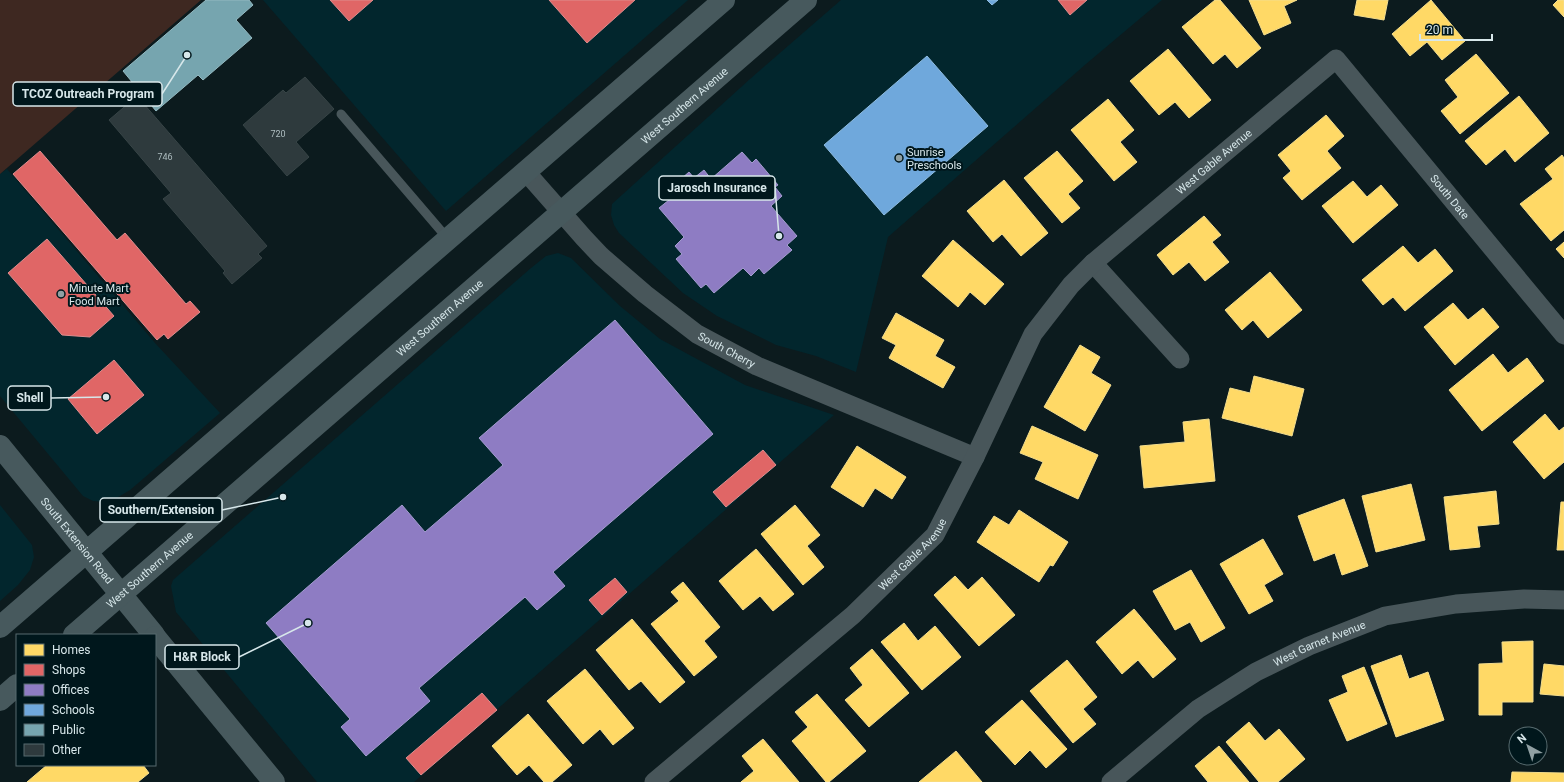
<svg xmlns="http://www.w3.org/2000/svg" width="1564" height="782" font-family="Roboto,sans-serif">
	<rect width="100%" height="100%" fill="#0c1b1e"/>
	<g fill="#02262d">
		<path d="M263,0H688L446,211Z"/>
		<path d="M841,0H1162L1086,64L888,237L856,372L816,356L776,345L717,316L683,293L619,233L614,225L611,215L612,204L750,79Z"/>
		<path d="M7,169L155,343L220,413L130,490L115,499L105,502L93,501L83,496L0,396V174Z"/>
		<path d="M558,253L571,258L620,306L660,339L745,385L834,415L414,782H317L176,612L171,586L173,580L531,268L546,256Z"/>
		<path d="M0,505L32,545L34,557L30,570L18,585L0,601Z"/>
	</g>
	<path fill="#3e2821" d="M0,0H201L0,174Z"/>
	<g fill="#ffd966" stroke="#f3dd8e">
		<path d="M1215,0H1220L1261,48L1237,68L1225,54L1213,64L1182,27Z"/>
		<path d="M1249,0H1297L1284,6L1291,23L1264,35Z"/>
		<path d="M1357,0H1388L1384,20L1354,15Z"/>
		<path d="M1431,0L1465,41L1442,60L1427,42L1410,56L1392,34Z"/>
		<path d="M1558,0H1564V17L1553,5Z"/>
		<path d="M1168,49L1211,100L1189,118L1175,102L1159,115L1130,81Z"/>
		<path d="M1476,54L1509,93L1460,134L1441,111L1458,97L1445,80Z"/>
		<path d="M1519,96L1549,133L1515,162L1505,149L1486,165L1465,141Z"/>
		<path d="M1108,99L1134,130L1120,142L1137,162L1114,181L1071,130Z"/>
		<path d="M1326,115L1344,136L1327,151L1341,168L1302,200L1283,178L1291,171L1278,155Z"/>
		<path d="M1057,151L1083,181L1068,194L1080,208L1062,223L1024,178Z"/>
		<path d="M1562,155L1564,158V230L1551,241L1520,204L1553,179L1545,169Z"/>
		<path d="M1004,180L1048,233L1021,256L1002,234L993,242L967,211Z"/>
		<path d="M1353,181L1367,197L1381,185L1398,205L1353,243L1322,206Z"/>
		<path d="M1204,216L1221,235L1212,242L1229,262L1205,281L1189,262L1173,275L1157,255Z"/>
		<path d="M953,240L1004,284L985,305L970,292L958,307L922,276Z"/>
		<path d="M1564,242V258L1556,249Z"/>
		<path d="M1403,246L1418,263L1435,249L1453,271L1405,311L1393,297L1383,305L1362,280Z"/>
		<path d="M1270,272L1302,310L1268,338L1253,320L1242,330L1225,310Z"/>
		<path d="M1453,303L1468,320L1483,308L1499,327L1455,365L1424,327Z"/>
		<path d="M896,313L944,340L935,356L955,367L943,388L889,358L896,345L882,338Z"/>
		<path d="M1080,345L1100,357L1091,373L1111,385L1085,431L1044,407Z"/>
		<path d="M1493,354L1508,373L1527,358L1544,381L1482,431L1449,390Z"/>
		<path d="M1254,376L1304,389L1292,436L1222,418L1230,388L1250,393Z"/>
		<path d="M1545,414L1559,431L1564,427V462L1544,479L1513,442Z"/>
		<path d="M1209,419L1215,481L1144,488L1140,446L1185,442L1183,422Z"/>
		<path d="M1032,426L1098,455L1078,499L1035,479L1043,462L1020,453Z"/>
		<path d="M857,446L906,477L892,499L875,488L863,507L831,487Z"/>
		<path d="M1411,484L1425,540L1376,552L1362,496Z"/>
		<path d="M1496,491L1499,524L1477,526L1480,547L1450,550L1444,497Z"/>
		<path d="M1344,499L1368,566L1342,575L1335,553L1314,561L1298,516Z"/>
		<path d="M1561,502H1564V550H1557Z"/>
		<path d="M795,505L820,535L807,546L824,567L803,585L761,534Z"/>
		<path d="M1019,510L1068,542L1053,566L1050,565L1039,582L977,542L994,516L1009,525Z"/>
		<path d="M1263,539L1283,574L1264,585L1273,601L1249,614L1220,564Z"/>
		<path d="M756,549L794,594L773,611L760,596L743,610L719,581Z"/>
		<path d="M1191,570L1225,628L1201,642L1190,622L1175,630L1153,591Z"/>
		<path d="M955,576L968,590L982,577L1015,615L979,646L934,595Z"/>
		<path d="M683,582L720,627L704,641L717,657L694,676L651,624L679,601L671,592Z"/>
		<path d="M1134,609L1176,659L1153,678L1138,660L1122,674L1096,642Z"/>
		<path d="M632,619L685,682L660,703L641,681L629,690L596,650Z"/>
		<path d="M904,623L918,641L935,626L961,657L922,690L881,642Z"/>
		<path d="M1533,641V702H1502V715H1479V664L1503,663L1502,642Z"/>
		<path d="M872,649L909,693L869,727L845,700L863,685L850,668Z"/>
		<path d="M1401,655L1409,679L1428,672L1444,720L1396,737L1371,666Z"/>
		<path d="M1067,660L1097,697L1083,709L1096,724L1073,743L1030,691Z"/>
		<path d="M1544,664L1564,666V696L1540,694Z"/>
		<path d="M1364,667L1387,724L1347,741L1329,700L1348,692L1342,676Z"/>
		<path d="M585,669L634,728L613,745L600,729L583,744L547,701Z"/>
		<path d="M817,694L866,751L829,782H826L792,741L808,727L795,712Z"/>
		<path d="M1022,700L1067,749L1046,768L1030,750L1015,765L985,732Z"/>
		<path d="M528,714L572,765L552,782H544L529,765L517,775L492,746Z"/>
		<path d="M1249,722L1265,741L1279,729L1305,759L1278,782H1259L1226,742Z"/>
		<path d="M763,739L799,782H741L754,771L742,756Z"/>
		<path d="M1219,746L1249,782H1208L1195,766Z"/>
		<path d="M956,751L982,782H919Z"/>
		<path d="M47,765H143L149,773L138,782H27Z"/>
		<path d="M1512,772L1564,773V782H1511Z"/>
	</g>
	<g fill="#e06666" stroke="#dd8d8e">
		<path d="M330,0H373L349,21Z"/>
		<path d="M549,0H635L587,43Z"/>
		<path d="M1058,0H1087L1070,15Z"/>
		<path d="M40,151L117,240L125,233L186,304L190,301L200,312L168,339L164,334L157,340L13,174Z"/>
		<path d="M47,239L114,316L90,337L62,335L8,273Z"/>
		<path d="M114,360L144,395L97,434L68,399Z"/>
		<path d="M763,450L776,465L726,507L713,492Z"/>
		<path d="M615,578L627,592L602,615L589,600Z"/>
		<path d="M482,693L497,710L421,775L406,758Z"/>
	</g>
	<g fill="#8e7cc3" stroke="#a49ccf">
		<path d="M742,152L752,163L756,159L778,185L775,187L782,196L771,206L797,236L787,245L792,250L764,274L759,268L751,276L743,268L714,293L706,284L701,288L676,259L682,254L675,246L684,237L659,208L669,200L664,194L689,172L694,178L704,170L711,179Z"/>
		<path d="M615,320L713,434L553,572L565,586L537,610L525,597L419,688L430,701L366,756L341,727L350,719L266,623L402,505L425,532L503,465L479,438Z"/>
	</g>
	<g fill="#6fa8dc" stroke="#8ebbe0">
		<path d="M987,0H998L992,5Z"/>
		<path d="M927,56L988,126L884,215L824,145Z"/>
	</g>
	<path fill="#76a5af" stroke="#93b9c1" d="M206,0H249L253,5L236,20L252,38L203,80L198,75L156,111L123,71Z"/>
	<g fill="#2e3a3d" stroke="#374446">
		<path d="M305,77L334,109L296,142L309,157L287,176L243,125L283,90L286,93Z"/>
		<path d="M137,96L267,246L258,254L262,258L232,284L223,273L225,271L163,199L171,193L109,120Z"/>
	</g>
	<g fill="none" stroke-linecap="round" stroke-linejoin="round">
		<path stroke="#48565a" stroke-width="9" d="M341,114L448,239"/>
		<g stroke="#48565a" stroke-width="19">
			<path id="s1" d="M526,172L584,238L601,256L645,294L697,334L757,366L975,457"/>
			<path d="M1093,263L1180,359"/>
			<path id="s2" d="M654,782L853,615L935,535L975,457L1033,334L1071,285L1093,263L1336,59L1564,335"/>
			<path id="s3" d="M1111,782L1198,709L1256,672L1309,646L1385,616L1456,604L1524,599L1564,600"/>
		</g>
		<g stroke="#47595d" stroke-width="22">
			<path id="s4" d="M0,446L154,635"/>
			<path d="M0,627L724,0"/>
			<path id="s5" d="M74,635L806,0"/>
			<path d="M155,637L274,782"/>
			<path d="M0,700L17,685"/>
		</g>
	</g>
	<g fill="#90a0a3" stroke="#00171c" stroke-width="1.5">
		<circle cx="899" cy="158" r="4"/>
		<circle cx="61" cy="294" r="4"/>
	</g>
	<g text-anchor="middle" stroke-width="4" stroke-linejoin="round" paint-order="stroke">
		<g font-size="9" fill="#adbcbf">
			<text x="278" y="137">720</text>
			<text x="165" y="160">746</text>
		</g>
		<g font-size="11" fill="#d7e7ea" stroke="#00171c">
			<text dy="4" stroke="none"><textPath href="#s5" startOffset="808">West Southern Avenue</textPath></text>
			<text dy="4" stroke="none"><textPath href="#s2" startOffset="849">West Gable Avenue</textPath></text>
			<text dy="4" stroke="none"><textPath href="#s2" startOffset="1187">South Date</textPath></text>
			<text dy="4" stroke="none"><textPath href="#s5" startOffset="484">West Southern Avenue</textPath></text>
			<text dy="4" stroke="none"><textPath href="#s1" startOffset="270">South Cherry</textPath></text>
			<text dy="4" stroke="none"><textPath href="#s4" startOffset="122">South Extension Road</textPath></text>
			<text dy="4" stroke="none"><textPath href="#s2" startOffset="345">West Gable Avenue</textPath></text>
			<text dy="4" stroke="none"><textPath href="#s5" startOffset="100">West Southern Avenue</textPath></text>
			<text dy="4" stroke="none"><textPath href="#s3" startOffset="252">West Garnet Avenue</textPath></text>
		</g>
		<g font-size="11" fill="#d7e7ea" stroke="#00171c" text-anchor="start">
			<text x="907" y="156">Sunrise<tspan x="907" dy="13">Preschools</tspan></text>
			<text x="69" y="292">Minute Mart<tspan x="69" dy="13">Food Mart</tspan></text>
		</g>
	</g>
	<path fill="none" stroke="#d7e7ea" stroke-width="1.5" d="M187 55L162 94M779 236L775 188M106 397L51 398M283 497L222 510M308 623L239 657"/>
	<g fill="#d7e7ea" stroke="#00171c" stroke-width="1.5">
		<circle cx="187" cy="55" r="4"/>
		<circle cx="779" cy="236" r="4"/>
		<circle cx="106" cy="397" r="4"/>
		<circle cx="283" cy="497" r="4"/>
		<circle cx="308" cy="623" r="4"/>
	</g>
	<g fill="#00171c" stroke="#d7e7ea" stroke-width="1.5">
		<rect x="13" y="82" width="149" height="24" rx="4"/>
		<rect x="659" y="176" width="116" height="24" rx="4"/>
		<rect x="8" y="386" width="43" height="24" rx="4"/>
		<rect x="100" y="498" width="122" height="24" rx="4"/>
		<rect x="165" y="645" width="74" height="24" rx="4"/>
	</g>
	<g font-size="12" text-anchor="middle" font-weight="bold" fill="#d7e7ea">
		<text x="88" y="98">TCOZ Outreach Program</text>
		<text x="717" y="192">Jarosch Insurance</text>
		<text x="30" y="402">Shell</text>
		<text x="161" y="514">Southern/Extension</text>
		<text x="202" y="661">H&amp;R Block</text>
	</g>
	<rect x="16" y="634" width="140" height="132" fill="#00171c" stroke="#566a6e"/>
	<rect x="24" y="644" width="20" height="12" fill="#ffd966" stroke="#566a6e"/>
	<text x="52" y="654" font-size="12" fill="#d7e7ea">Homes</text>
	<rect x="24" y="664" width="20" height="12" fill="#e06666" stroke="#566a6e"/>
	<text x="52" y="674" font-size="12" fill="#d7e7ea">Shops</text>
	<rect x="24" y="684" width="20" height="12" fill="#8e7cc3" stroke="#566a6e"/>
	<text x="52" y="694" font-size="12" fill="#d7e7ea">Offices</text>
	<rect x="24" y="704" width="20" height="12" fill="#6fa8dc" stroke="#566a6e"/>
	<text x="52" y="714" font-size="12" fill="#d7e7ea">Schools</text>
	<rect x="24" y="724" width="20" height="12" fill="#76a5af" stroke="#566a6e"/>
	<text x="52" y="734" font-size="12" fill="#d7e7ea">Public</text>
	<rect x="24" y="744" width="20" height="12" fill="#2e3a3d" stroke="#566a6e"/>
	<text x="52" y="754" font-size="12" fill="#d7e7ea">Other</text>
	<g transform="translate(1528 746) rotate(320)"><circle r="19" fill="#00171c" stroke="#566a6e"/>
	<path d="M0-3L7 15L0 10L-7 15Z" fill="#90a0a3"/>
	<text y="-6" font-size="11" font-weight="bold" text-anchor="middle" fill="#d7e7ea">N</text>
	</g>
	<path d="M1420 34v6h72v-6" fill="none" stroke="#d7e7ea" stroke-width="2"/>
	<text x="1426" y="34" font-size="12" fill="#d7e7ea" stroke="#00171c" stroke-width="3" paint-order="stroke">20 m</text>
</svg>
